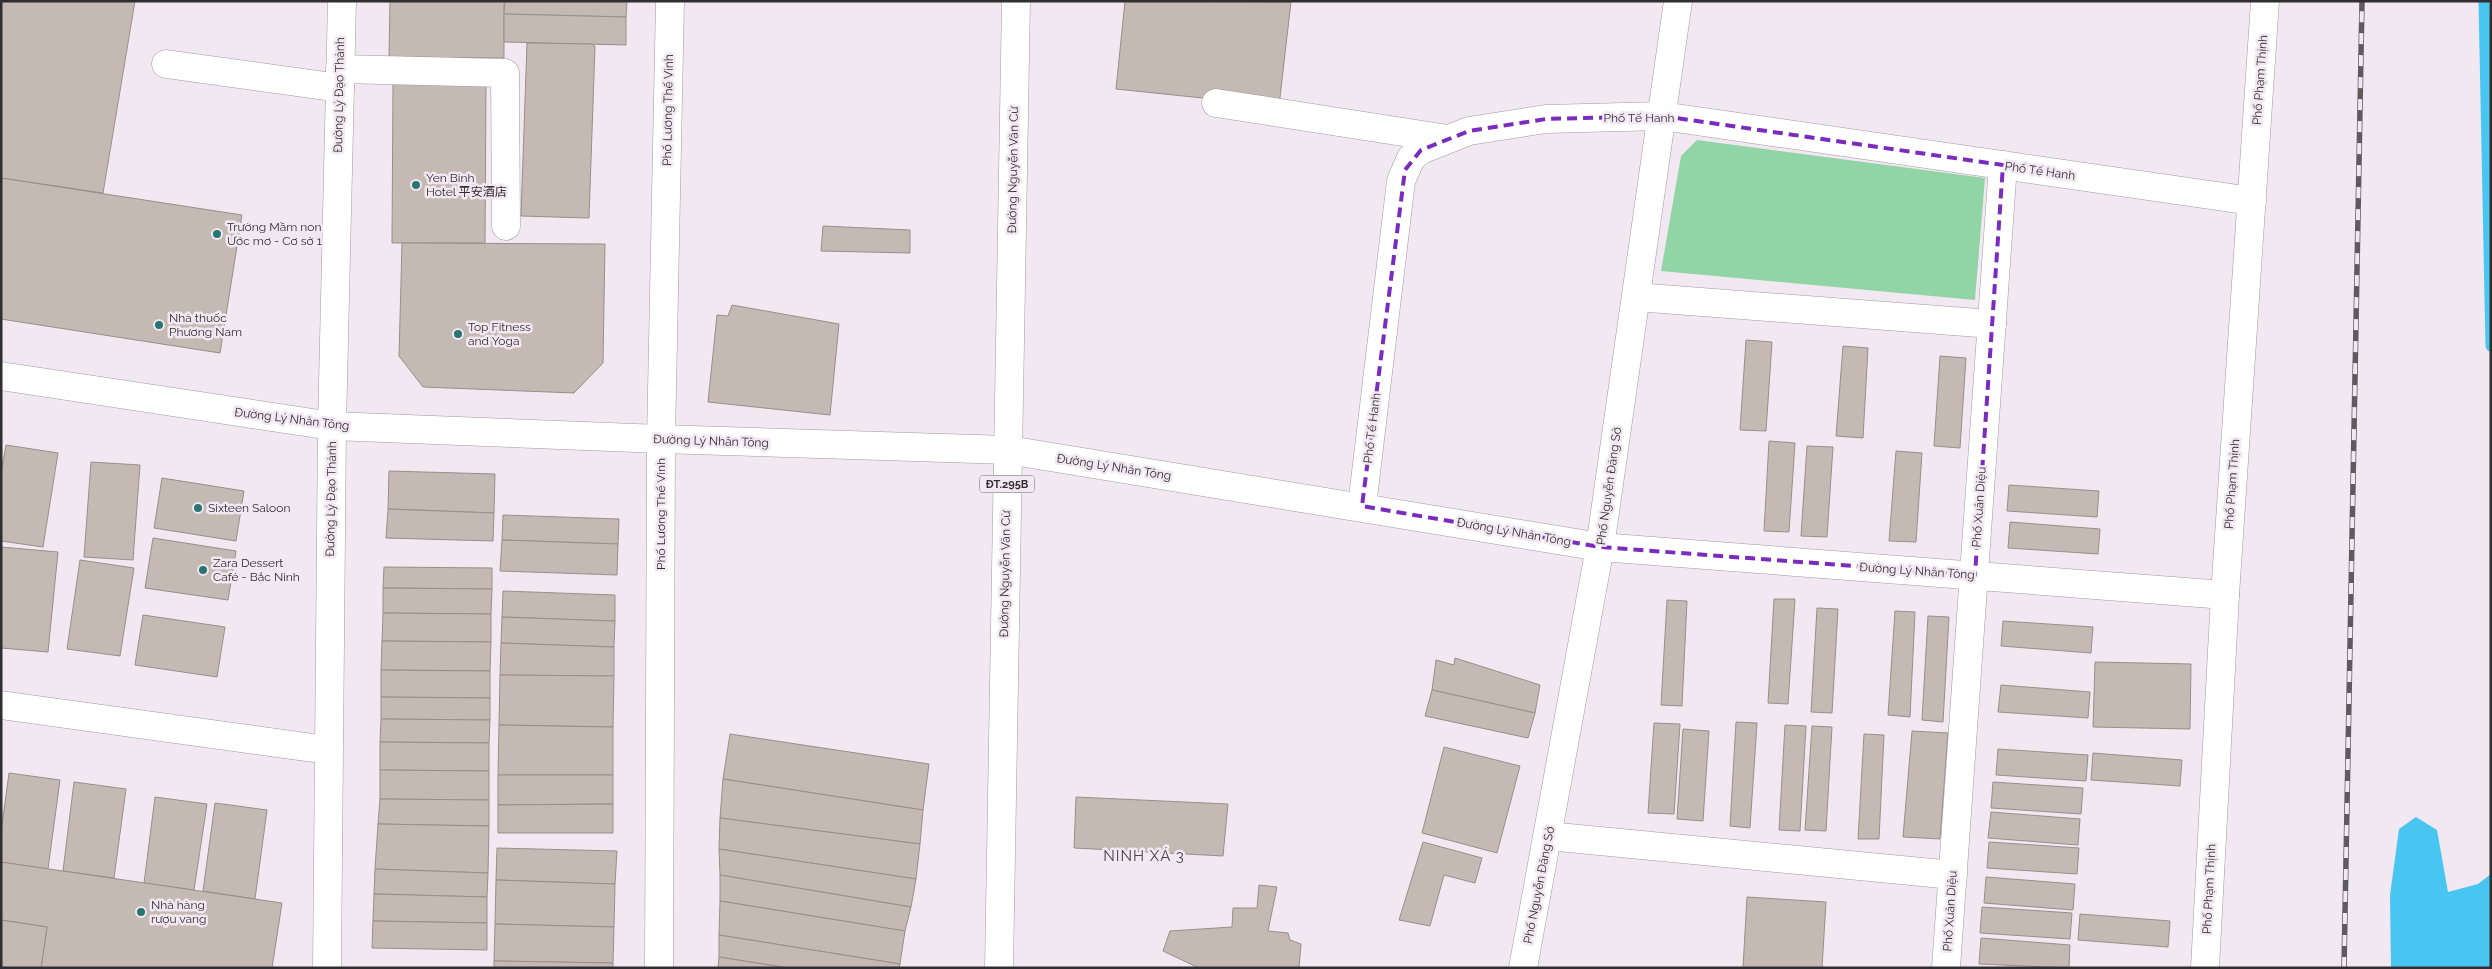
<svg xmlns="http://www.w3.org/2000/svg" width="2492" height="969" font-family="Raleway,'Noto Sans SC',sans-serif">
	<rect width="100%" height="100%" fill="#f2e8f1"/>
	<path fill="#91d4a5" d="M1697,140L1985,178L1975,300L1661,271L1681,156Z"/>
	<path fill="#49c5f1" d="M2416,817L2437,830L2448,892L2478,884L2491,874V968H2391L2390,895L2399,829Z"/>
	<g fill="none" stroke-linecap="round" stroke-linejoin="round">
		<path stroke="#49c5f1" stroke-width="11" d="M2484,1L2491,346"/>
	</g>
	<g fill="#c5b9b4" stroke="#9a8e8a">
		<path d="M1,1H135L103,193L1,178Z"/>
		<path d="M390,1H504V58L389,57Z"/>
		<path d="M505,1H627L626,17L504,14Z"/>
		<path d="M1125,1L1291,2L1279,106L1116,89Z"/>
		<path d="M504,14L626,17V45L504,42Z"/>
		<path d="M527,43L591,44L595,46L589,218L521,216Z"/>
		<path d="M393,82H486L485,243H392Z"/>
		<path d="M1,178L242,215L220,353L1,319Z"/>
		<path d="M823,226L910,230V253L821,251Z"/>
		<path d="M402,243L605,244L603,363L574,393L423,387L399,356Z"/>
		<path d="M732,305L839,324L830,415L708,402L717,315L728,316Z"/>
		<path d="M1746,340L1772,342L1766,431L1740,430Z"/>
		<path d="M1843,346L1868,348L1863,438L1836,436Z"/>
		<path d="M1940,356L1966,358L1960,448L1934,446Z"/>
		<path d="M1769,441L1795,443L1789,532L1764,531Z"/>
		<path d="M6,445L58,453L43,547L1,541V473Z"/>
		<path d="M1807,446L1833,447L1827,537L1801,536Z"/>
		<path d="M1896,451L1922,453L1916,542L1889,541Z"/>
		<path d="M91,462L140,465L133,560L84,557Z"/>
		<path d="M389,471L495,474L494,513L388,509Z"/>
		<path d="M162,478L244,491L236,541L154,528Z"/>
		<path d="M2009,485L2099,491L2097,517L2007,511Z"/>
		<path d="M388,509L494,513L493,541L386,538Z"/>
		<path d="M503,515L619,519L618,544L502,540Z"/>
		<path d="M2010,522L2100,529L2098,554L2008,548Z"/>
		<path d="M153,538L236,551L228,600L145,588Z"/>
		<path d="M502,540L618,544L617,575L500,571Z"/>
		<path d="M1,547L58,552L48,652L1,648Z"/>
		<path d="M80,560L134,568L120,656L67,649Z"/>
		<path d="M384,567L492,568V589L383,588Z"/>
		<path d="M383,588L492,589L491,614L383,613Z"/>
		<path d="M503,591L615,595V621L502,617Z"/>
		<path d="M1774,599H1795L1788,704L1768,703Z"/>
		<path d="M1667,600L1687,601L1682,706L1661,705Z"/>
		<path d="M1817,608L1838,609L1832,713L1811,712Z"/>
		<path d="M1895,611L1915,612L1910,717L1888,715Z"/>
		<path d="M383,613L491,614V642L382,641Z"/>
		<path d="M143,615L225,627L217,677L135,665Z"/>
		<path d="M1928,616L1949,617L1943,722L1922,720Z"/>
		<path d="M502,617L615,621L614,647L501,643Z"/>
		<path d="M2003,621L2093,627L2091,653L2001,646Z"/>
		<path d="M382,641L491,642L490,671L381,670Z"/>
		<path d="M501,643L614,647V676L500,675Z"/>
		<path d="M1455,658L1540,685L1535,713L1432,690L1436,660L1454,665Z"/>
		<path d="M2095,662L2191,664L2190,729L2093,727Z"/>
		<path d="M381,670L490,671V698L381,697Z"/>
		<path d="M500,675L614,676L613,727L499,725Z"/>
		<path d="M2001,685L2090,692L2088,718L1998,712Z"/>
		<path d="M1432,690L1535,713L1528,738L1425,716Z"/>
		<path d="M381,697L490,698V720L381,719Z"/>
		<path d="M381,719L490,720L489,743L380,742Z"/>
		<path d="M1736,722L1757,723L1750,828L1730,826Z"/>
		<path d="M1654,723L1680,724L1674,814L1648,813Z"/>
		<path d="M499,725L613,727V775H498Z"/>
		<path d="M1785,725L1806,726L1800,831L1779,830Z"/>
		<path d="M1812,726L1832,727L1826,831L1805,830Z"/>
		<path d="M1683,729L1709,731L1703,821L1677,819Z"/>
		<path d="M1912,731L1948,733L1940,839L1903,837Z"/>
		<path d="M730,734L929,764L923,810L723,779Z"/>
		<path d="M1864,734L1884,735L1879,839H1858Z"/>
		<path d="M380,742L489,743V771L380,770Z"/>
		<path d="M1444,747L1520,766L1497,853L1422,833Z"/>
		<path d="M1998,749L2088,755L2086,781L1996,775Z"/>
		<path d="M2093,753L2182,760L2180,786L2091,780Z"/>
		<path d="M380,770L489,771V800L380,799Z"/>
		<path d="M9,773L60,780L48,869L1,862V832Z"/>
		<path d="M498,775H613V804L498,805Z"/>
		<path d="M723,779L923,810L920,844L720,818Z"/>
		<path d="M74,782L126,789L114,878L63,871Z"/>
		<path d="M1993,782L2083,788L2081,814L1991,808Z"/>
		<path d="M155,797L207,804L194,890L144,883Z"/>
		<path d="M1076,797L1228,804L1223,856L1074,848Z"/>
		<path d="M380,799L489,800V826L378,824Z"/>
		<path d="M215,803L267,810L255,899L203,891Z"/>
		<path d="M613,804V833H498V805Z"/>
		<path d="M1991,812L2080,819L2078,845L1988,838Z"/>
		<path d="M720,818L920,844L916,879L719,849Z"/>
		<path d="M378,824L489,826L488,873L375,869Z"/>
		<path d="M1423,842L1482,858L1475,883L1444,875L1430,926L1399,920Z"/>
		<path d="M1989,842L2079,848L2077,874L1987,868Z"/>
		<path d="M497,848L617,851L615,884L496,880Z"/>
		<path d="M719,849L916,879L911,907L720,875Z"/>
		<path d="M1,862L282,903L272,968H41L47,927L1,920Z"/>
		<path d="M375,869L488,873L487,897L374,894Z"/>
		<path d="M720,875L911,907L905,931L720,901Z"/>
		<path d="M1986,877L2075,884L2073,910L1984,903Z"/>
		<path d="M496,880L615,884L614,927L495,924Z"/>
		<path d="M1259,885L1277,887L1268,931L1288,933L1290,940L1301,944L1299,968H1199L1163,951L1170,931L1232,927L1233,908H1257Z"/>
		<path d="M374,894L487,897V923L373,921Z"/>
		<path d="M1747,897L1826,902L1822,968H1743Z"/>
		<path d="M720,901L905,931L900,964L719,935Z"/>
		<path d="M1982,907L2072,913L2070,939L1980,933Z"/>
		<path d="M2080,914L2170,921L2168,947L2078,940Z"/>
		<path d="M1,920L47,927L41,968H1Z"/>
		<path d="M373,921L487,923V950L372,948Z"/>
		<path d="M495,924L614,927L613,963L494,961Z"/>
		<path d="M719,935L900,964L899,968H788L719,957Z"/>
		<path d="M1981,938L2070,945L2069,968L1979,964Z"/>
		<path d="M719,957L788,968H718Z"/>
		<path d="M494,961L613,963V968H494Z"/>
	</g>
	<g fill="none" stroke-linecap="round" stroke-linejoin="round">
		<g stroke="#a298a1" stroke-width="29">
			<g id="minor">
				<path d="M166,64L340,88"/>
				<path d="M340,69L505,73L506,226"/>
				<path d="M1216,103L1448,139"/>
				<path d="M1636,297L1992,324"/>
				<path d="M1,376L332,426L661,439L1008,450L1600,547L2225,595"/>
				<path d="M1362,506L1401,181L1411,158L1421,150L1469,131L1546,119L1662,116L2252,201"/>
				<path d="M1,705L328,750"/>
				<path d="M1548,836L1953,875"/>
				<path d="M327,968L332,426L342,1"/>
				<path d="M659,968L661,439L670,1"/>
				<path d="M1523,968L1600,547L1678,1"/>
				<path d="M1946,968L2003,165"/>
				<path d="M2205,968L2225,595L2265,1"/>
			</g>
		</g>
		<g stroke="#a298a1" stroke-width="29">
			<path id="major" d="M999,968L1016,1"/>
		</g>
		<use href="#minor" stroke="#fff" stroke-width="28"/>
		<use href="#major" stroke="#fff" stroke-width="28"/>
		<g stroke="#5f5a5f" stroke-width="5.5">
			<path id="rail" d="M2344,968L2362,1"/>
		</g>
		<use href="#rail" stroke="#f2e8f1" stroke-width="4" stroke-dasharray="11" stroke-linecap="butt"/>
	</g>
	<path fill="none" stroke="#7b2cbf" stroke-width="4" stroke-dasharray="10 6" stroke-linejoin="round" d="M1662,116L2003,165L1975,575L1600,547L1362,506L1405,170L1421,150L1469,131L1546,119Z"/>
	<g fill="#2a7474" stroke="#f2e8f1" stroke-width="2">
		<circle cx="416" cy="185" r="5"/>
		<circle cx="217" cy="234" r="5"/>
		<circle cx="159" cy="325" r="5"/>
		<circle cx="458" cy="334" r="5"/>
		<circle cx="198" cy="508" r="5"/>
		<circle cx="203" cy="570" r="5"/>
		<circle cx="141" cy="912" r="5"/>
	</g>
	<g text-anchor="middle" stroke-width="5" stroke-linejoin="round" paint-order="stroke">
		<rect fill="#f2e8f1" stroke="#6b666b" stroke-width="1" x="979.5" y="475.5" width="55" height="17" rx="4"/>
		<g font-size="11" font-weight="bold" fill="#312e31">
			<text x="1007" y="488">ĐT.295B</text>
		</g>
		<g font-size="12" fill="#312e31" stroke="#f2e8f1">
			<text transform="translate(2260 80) rotate(-86)" y="4">Phố Phạm Thịnh</text>
			<text transform="translate(339 95) rotate(-89)" y="4">Đường Lý Đạo Thành</text>
			<text transform="translate(668 110) rotate(-89)" y="4">Phố Lương Thế Vinh</text>
			<text x="1639" y="122">Phố Tế Hanh</text>
			<text transform="translate(1013 170) rotate(-89)" y="4">Đường Nguyễn Văn Cừ</text>
			<text transform="translate(2040 171) rotate(8)" y="4">Phố Tế Hanh</text>
			<text transform="translate(292 419) rotate(7)" y="4">Đường Lý Nhân Tông</text>
			<text transform="translate(1372 428) rotate(-83)" y="4">Phố Tế Hanh</text>
			<text transform="translate(711 441) rotate(2)" y="4">Đường Lý Nhân Tông</text>
			<text transform="translate(1114 467) rotate(9)" y="4">Đường Lý Nhân Tông</text>
			<text transform="translate(2232 484) rotate(-86)" y="4">Phố Phạm Thịnh</text>
			<text transform="translate(1609 486) rotate(-82)" y="4">Phố Nguyễn Đăng Sở</text>
			<text transform="translate(331 499) rotate(-89)" y="4">Đường Lý Đạo Thành</text>
			<text transform="translate(1979 507) rotate(-86)" y="4">Phố Xuân Diệu</text>
			<text transform="translate(661 514) rotate(-90)" y="4">Phố Lương Thế Vinh</text>
			<text transform="translate(1514 532) rotate(10)" y="4">Đường Lý Nhân Tông</text>
			<text transform="translate(1917 571) rotate(4)" y="4">Đường Lý Nhân Tông</text>
			<text transform="translate(1005 574) rotate(-89)" y="4">Đường Nguyễn Văn Cừ</text>
			<text transform="translate(1539 885) rotate(-79)" y="4">Phố Nguyễn Đăng Sở</text>
			<text transform="translate(2209 889) rotate(-87)" y="4">Phố Phạm Thịnh</text>
			<text transform="translate(1950 911) rotate(-86)" y="4">Phố Xuân Diệu</text>
		</g>
		<g font-size="12" fill="#312e31" stroke="#f2e8f1" text-anchor="start">
			<text x="426" y="182">Yen Binh<tspan x="426" dy="14">Hotel 平安酒店</tspan></text>
			<text x="227" y="231">Trường Mầm non<tspan x="227" dy="14">Ước mơ - Cơ sở 1</tspan></text>
			<text x="169" y="322">Nhà thuốc<tspan x="169" dy="14">Phương Nam</tspan></text>
			<text x="468" y="331">Top Fitness<tspan x="468" dy="14">and Yoga</tspan></text>
			<text x="208" y="512">Sixteen Saloon</text>
			<text x="213" y="567">Zara Dessert<tspan x="213" dy="14">Café - Bắc Ninh</tspan></text>
			<text x="151" y="909">Nhà hàng<tspan x="151" dy="14">rượu vang</tspan></text>
		</g>
		<g font-size="15" letter-spacing="1" fill="#4b444b" stroke="#f2e8f1">
			<text x="1144" y="861">NINH XÁ 3</text>
		</g>
	</g>
	<rect width="2492" height="969" fill="none" stroke="#312e31" stroke-width="5"/>
</svg>
